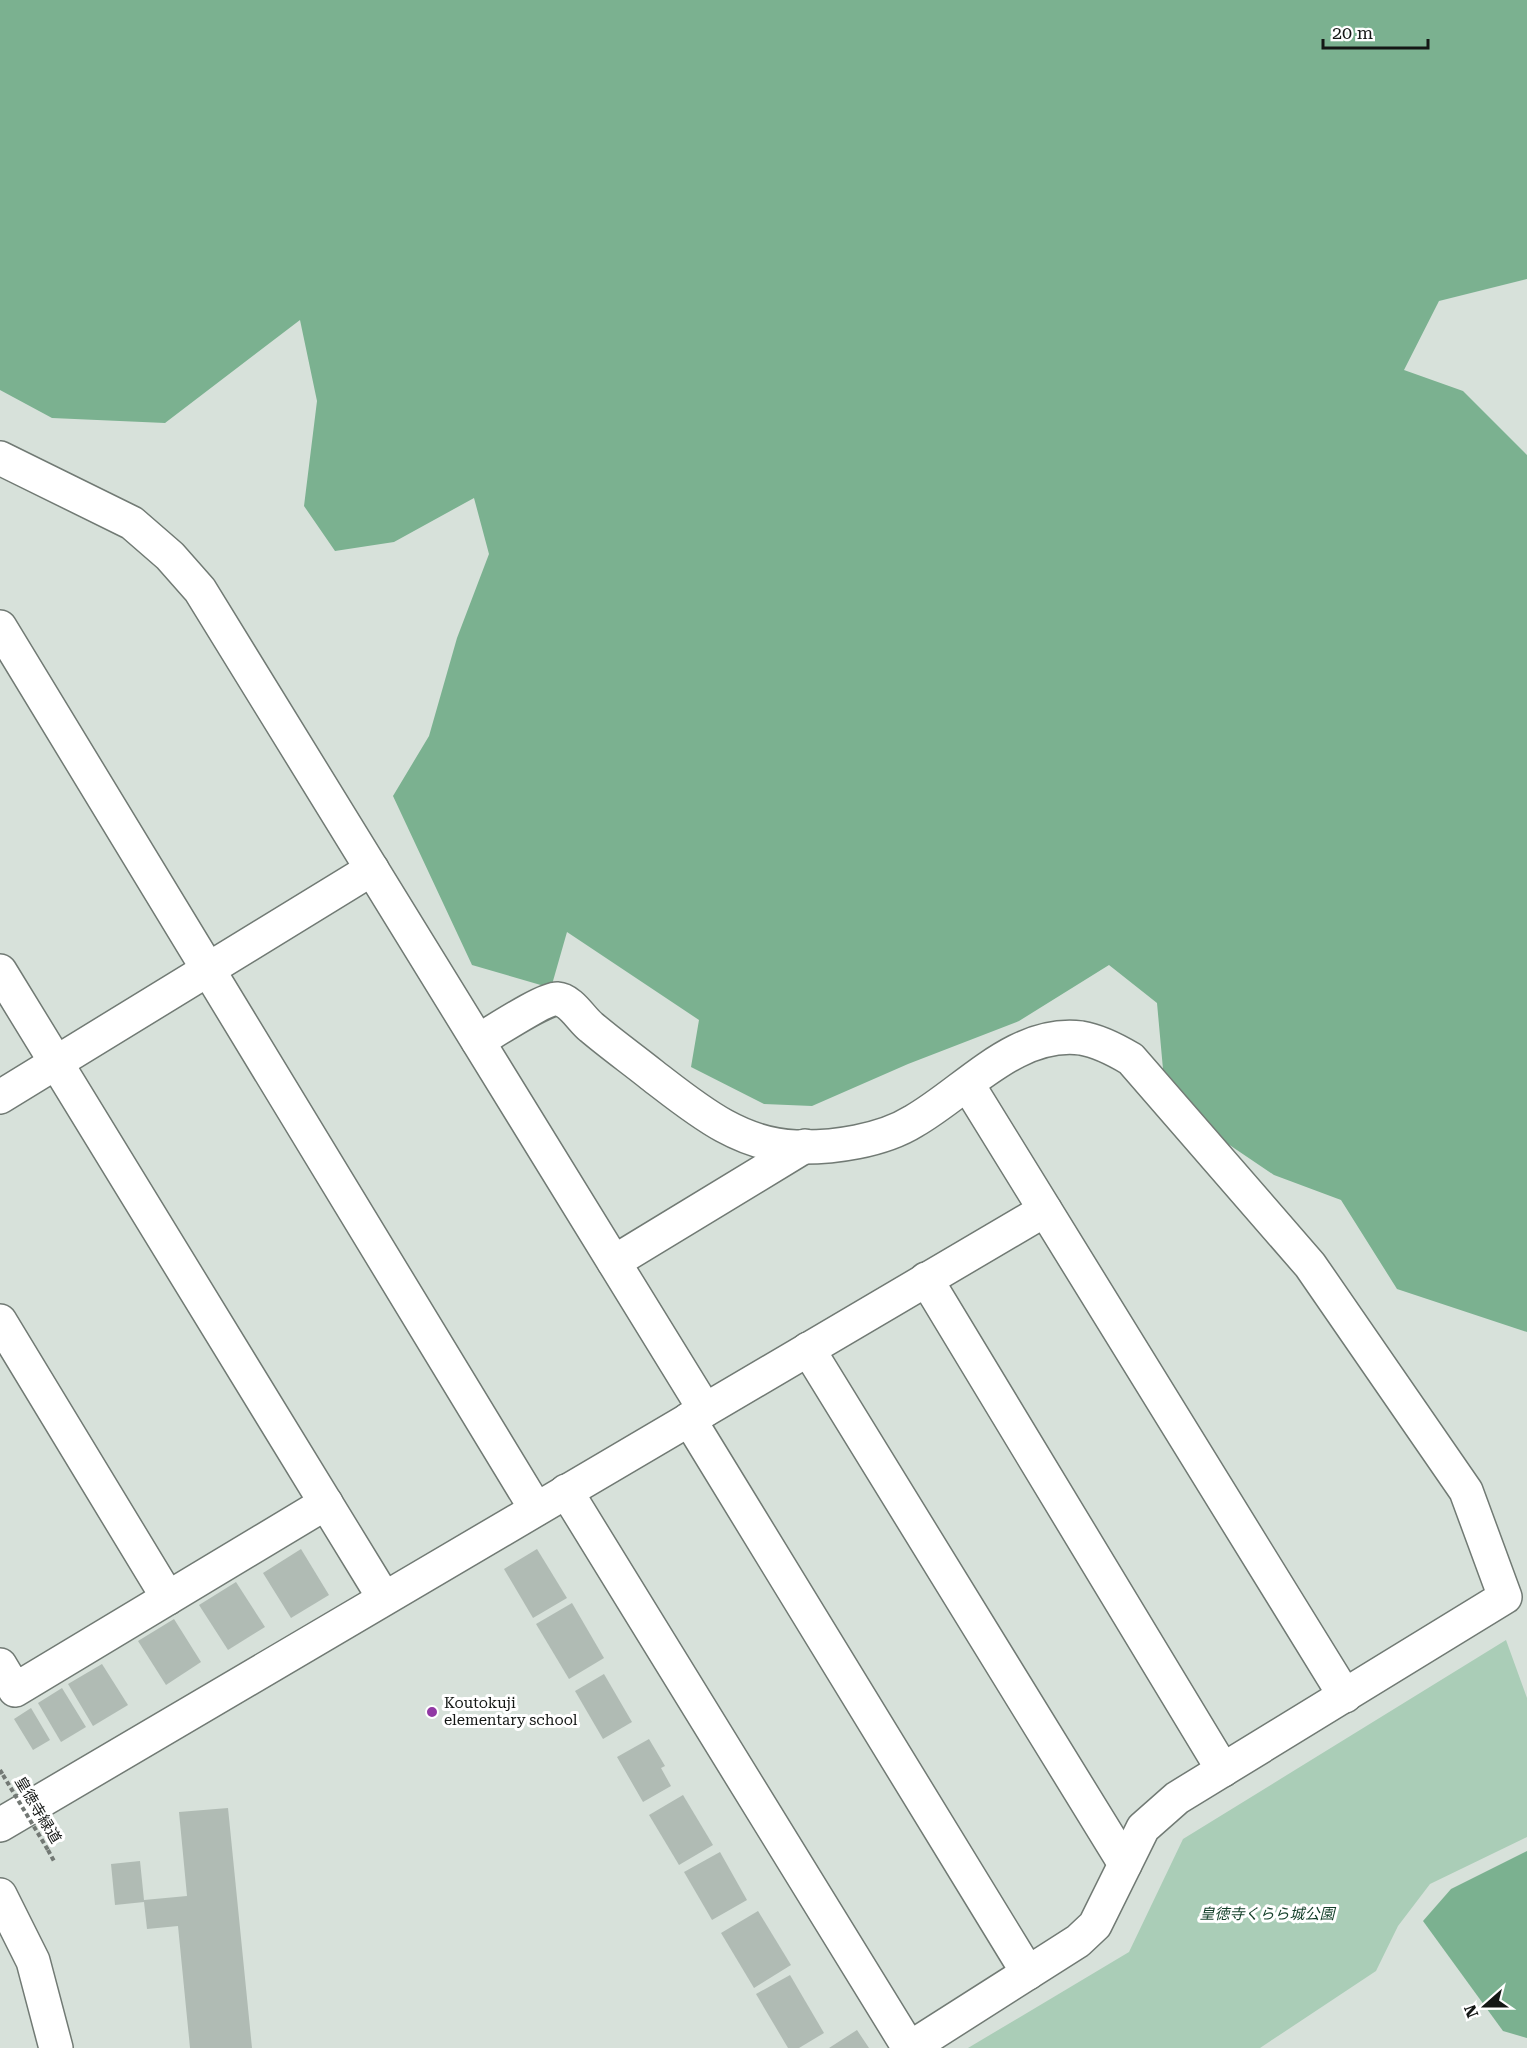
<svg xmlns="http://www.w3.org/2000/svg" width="1527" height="2048" font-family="'Roboto Serif','Noto Sans JP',serif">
	<rect width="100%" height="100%" fill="#d7e1da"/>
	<path fill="#aacdb7" d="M1506,1640L1527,1698V1837L1430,1884L1398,1926L1376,1971L1260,2048H968L1129,1952L1183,1839Z"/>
	<g fill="#7bb190">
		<path d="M0,0H1527V279L1439,301L1404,370L1463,391L1527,455V1332L1397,1289L1341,1200L1274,1175L1228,1144L1163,1069L1157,1003L1109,965L1019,1021L908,1064L812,1106L764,1104L691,1067L699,1020L567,932L551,988L472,965L393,796L429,736L457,638L489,554L474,498L394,542L335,551L304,506L317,401L300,320L165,423L52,418L0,390Z"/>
		<path d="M1527,1851V2038L1503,2031L1423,1921L1451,1889Z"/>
	</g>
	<g fill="#b0bbb4">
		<path d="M301,1549L329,1595L291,1618L263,1573Z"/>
		<path d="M537,1549L567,1598L533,1618L504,1569Z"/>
		<path d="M236,1582L265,1627L228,1650L199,1605Z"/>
		<path d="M572,1603L604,1658L569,1679L536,1624Z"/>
		<path d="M174,1619L201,1662L166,1685L138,1641Z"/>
		<path d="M102,1664L128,1705L93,1726L68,1684Z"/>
		<path d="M604,1674L632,1722L603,1739L575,1691Z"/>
		<path d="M62,1688L86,1727L61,1742L38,1703Z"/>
		<path d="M31,1708L50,1740L33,1750L14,1719Z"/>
		<path d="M649,1739L665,1766L661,1768L671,1786L643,1802L617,1757Z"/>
		<path d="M683,1795L713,1845L679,1865L649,1815Z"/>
		<path d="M228,1808L252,2048H190L178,1926L147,1929L144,1902L115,1905L111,1864L140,1861L144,1900L187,1896L179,1812Z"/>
		<path d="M720,1852L747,1900L712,1920L684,1872Z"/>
		<path d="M758,1911L791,1965L754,1988L721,1933Z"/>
		<path d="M790,1975L824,2033L799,2048H788L756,1994Z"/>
		<path d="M857,2030L869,2048H829Z"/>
	</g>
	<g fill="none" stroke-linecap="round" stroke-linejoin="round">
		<g stroke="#717a74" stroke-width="36">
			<g id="street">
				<path d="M0,458L132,523L170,556L200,590L705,1410"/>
				<path d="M0,627L536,1509"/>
				<path d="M0,971L384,1598"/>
				<path d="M478,1041C492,1033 545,998 557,999C571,1000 581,1019 591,1027C611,1044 632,1059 652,1075C695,1108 738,1145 796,1147C833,1148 882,1141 914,1121C966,1091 1016,1030 1081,1038C1099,1041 1116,1050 1131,1059L1310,1265L1466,1491L1505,1597L1177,1798L1143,1828L1095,1925L1078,1941L910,2048"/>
				<path d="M968,1085L1345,1696"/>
				<path d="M0,1097L372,869"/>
				<path d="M614,1262L805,1146"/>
				<path d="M926,1279L1223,1770"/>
				<path d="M0,1321L168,1598"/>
				<path d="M808,1349L1125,1864"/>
				<path d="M689,1419L1028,1973"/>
				<path d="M566,1491L909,2048"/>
				<path d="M0,1665L15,1690L326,1503"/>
				<path d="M0,1825L1045,1210"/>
			</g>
		</g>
		<g stroke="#717a74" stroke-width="36">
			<path id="secondary" d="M0,1895L33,1961L56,2048"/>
		</g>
		<g stroke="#727874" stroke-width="4" stroke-dasharray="4.5 3" stroke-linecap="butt">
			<path d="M0,1770L3,1775"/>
			<path d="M48,1850L55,1863"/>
		</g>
		<use href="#street" stroke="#fff" stroke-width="33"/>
		<use href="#secondary" stroke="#fff" stroke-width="33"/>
		<path stroke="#727874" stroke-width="4" stroke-dasharray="4.5 3" stroke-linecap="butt" d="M3,1775L48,1850"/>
	</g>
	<circle fill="#9138a4" stroke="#fff" stroke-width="2" cx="432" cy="1712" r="6"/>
	<g text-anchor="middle" stroke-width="6" stroke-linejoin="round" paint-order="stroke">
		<g font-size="15" fill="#141715" stroke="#fff" text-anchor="start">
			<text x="444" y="1708">Koutokuji<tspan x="444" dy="17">elementary school</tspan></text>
		</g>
		<g font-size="15" fill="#141715" stroke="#fff">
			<text transform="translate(38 1810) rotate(59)" y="5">皇徳寺緑道</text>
		</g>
		<g font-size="15" font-style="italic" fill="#123e28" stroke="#fff">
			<text x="1267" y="1919">皇徳寺くらら城公園</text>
		</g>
	</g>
	<g transform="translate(1485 2006) rotate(249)" stroke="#ffffff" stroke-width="4.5" paint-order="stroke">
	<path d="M0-4.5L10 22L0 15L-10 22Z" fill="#141715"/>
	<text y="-9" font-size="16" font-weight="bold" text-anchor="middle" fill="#141715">N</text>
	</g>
	<path d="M1323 39v9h105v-9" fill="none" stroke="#141715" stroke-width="3"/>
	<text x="1332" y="39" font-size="18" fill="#141715" stroke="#ffffff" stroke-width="4.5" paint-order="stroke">20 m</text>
</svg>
